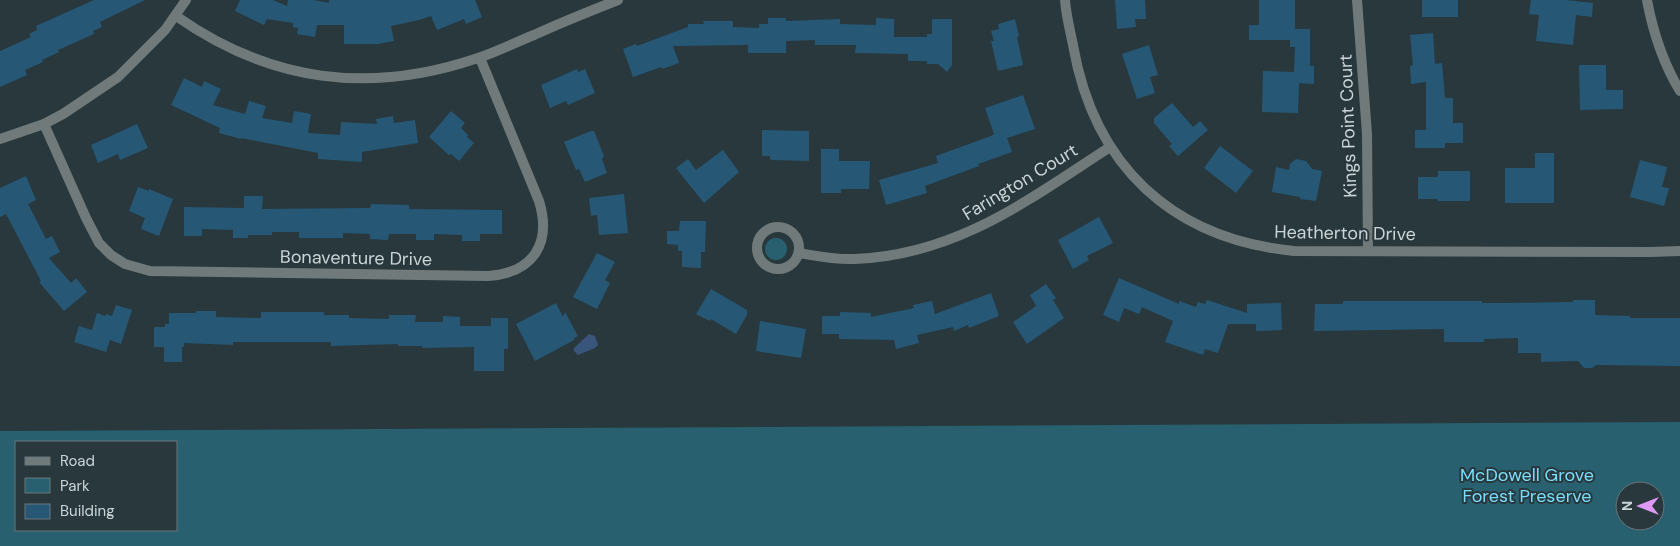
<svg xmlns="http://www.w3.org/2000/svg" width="1680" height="546" font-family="'DM Sans',sans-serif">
	<rect width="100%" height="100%" fill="#28383d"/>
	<g fill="#28606f" fill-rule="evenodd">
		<circle cx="776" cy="249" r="11"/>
		<path d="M1680,422V546H0V431ZM176,442V530H16V442ZM1625,491H1655V521H1625Z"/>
	</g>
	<path fill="#3a557c" d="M589,334L595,336L598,345L595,348L578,355L574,351V348Z"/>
	<g fill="#265876">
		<path d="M94,0H145L100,22L102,27L93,31L94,34L58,50L59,52L42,60L43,62L25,70L27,75L0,87V51L31,37L29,34L37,30L36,26Z"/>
		<path d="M240,0H273L287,6L288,0H314L329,3V0H475L482,17L466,24L464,19L437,30L431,16L419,20L391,26L394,41L378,44H344V25H317L315,37L297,34L298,28L293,27V23L267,19L264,25L235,11Z"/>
		<path d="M1115,0H1145L1146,19H1135L1136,27L1117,29Z"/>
		<path d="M1259,0H1295V29H1310V66H1314V84L1299,83L1298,113L1262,112L1263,71L1294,72L1295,47H1290V40H1249V25H1259Z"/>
		<rect x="1422" y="0" width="36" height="17"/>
		<path d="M1531,0H1565L1593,3L1592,17L1576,15L1573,45L1536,41L1539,15L1529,14Z"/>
		<path d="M768,18H786V21L840,19V24L876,25V18L894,19V37H927V34H932V19H952V65L947,72L938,64H927V61H908V54L855,53L856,45H815V40L786,41V53H748V45L673,46L679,63L662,69L661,67L633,77L623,49L636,44L637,46L688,27V24H704L703,21H733V27L759,28V24H768Z"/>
		<path d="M1015,19L1019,36L1017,37L1023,65L998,71L991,41H994L991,31L999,29L998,24Z"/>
		<path d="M1433,33L1435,64L1442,63L1445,98H1453V123H1463V143H1445V148H1415V130H1426V82L1411,84L1410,66L1413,65L1410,35Z"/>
		<path d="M1149,45L1158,75L1150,77L1155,93L1137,99L1122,54Z"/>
		<path d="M1579,65H1606V90H1623V109L1580,110Z"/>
		<path d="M577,69L578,72L585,69L595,93L568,105L566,101L550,108L541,85Z"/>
		<path d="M184,78L202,87L204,81L221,89L213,105L245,114L249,101L266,106L262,118L292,123L294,111L311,114L308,133L340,135L341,122L377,124L376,119L393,116L394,123L415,120L418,143L362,152V162L318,159V153L241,138V139L219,133L220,128L171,105Z"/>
		<path d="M1023,95L1035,129L1007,138L1012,152L978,164L979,166L925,186L927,193L886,205L879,180L938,163L936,156L991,136L994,134L985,108Z"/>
		<path d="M1172,103L1193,127L1200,121L1208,130L1178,156L1169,146L1172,144L1154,123V118Z"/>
		<path d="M451,111L465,123L461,128L468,135L467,137L474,143L459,161L451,154L449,155L429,137Z"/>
		<path d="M137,124L148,148L120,160L118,154L98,163L91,145Z"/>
		<path d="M762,130L809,131V161L772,160L770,159V156H762Z"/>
		<path d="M591,131H594L604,156L602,159L607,173L585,182L579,169L576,170L564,142Z"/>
		<path d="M1220,146L1253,171L1236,193L1204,168Z"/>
		<path d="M821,149H839V161H870L869,189H841V193H821Z"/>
		<path d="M723,150L739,172L704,203L676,168L688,159L696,170Z"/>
		<path d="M1535,153H1554V203H1505V168H1535Z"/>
		<path d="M1296,159L1306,161L1312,169L1322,171L1316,201L1300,199V197L1272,192L1276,167L1289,170L1290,164Z"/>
		<path d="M1640,160L1667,167L1662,187L1669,188L1664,206L1630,197Z"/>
		<path d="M1438,171H1470V201H1438V199H1418V177H1438Z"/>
		<path d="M26,176L36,200L28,204L46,239L52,236L60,252L49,258L71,283L76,278L87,292L64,311L39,282L41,281L6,214L0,217V188Z"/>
		<path d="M138,187L149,191V189L173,199L159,236L141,229L145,218L129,211Z"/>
		<path d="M624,194L628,233L599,235L597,215L591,216L589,198Z"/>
		<path d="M244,196H263L262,209L370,208L371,204L409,205V209L502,210V234H480V241H462V235L434,234V240H416V234H389L388,240L370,239V234L343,233V238H299V232H272V235H248V238H233V230L202,229V236H184V207L244,208Z"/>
		<path d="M1099,217L1113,243L1087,256L1089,260L1073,269L1058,240Z"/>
		<path d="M680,221H706L705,252H701V268L682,267V251H678V245L667,244V231H679Z"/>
		<path d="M597,253L615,262L605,280L610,283L597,309L573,297Z"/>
		<path d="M1119,278L1179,304V301L1196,307L1198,302L1205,304L1207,300L1247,313V304L1281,303L1282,330L1256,331V324H1228L1218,353L1205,349L1203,355L1165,342L1173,321L1142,307L1139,314L1124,308L1119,322L1103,315Z"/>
		<path d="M1046,284L1056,298L1053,300L1064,318L1027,344L1013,322L1036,306L1030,295Z"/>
		<path d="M711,289L747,310V315L736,334L711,319L710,321L696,314Z"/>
		<path d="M991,293L999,316L969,328L968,325L954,331L953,327L917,335L919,343L896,349L894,340L839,339V334H822V316H840V312L871,313V317L914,308L913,305L932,301L935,314Z"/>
		<path d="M1573,300H1595V315L1630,316V318H1680V366L1596,365L1592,368H1584L1578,361L1541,362V353H1518V338L1484,339V342H1444V329L1314,331L1315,304H1343V301H1482V303H1503L1573,302Z"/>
		<path d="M556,303L563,317L565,312L578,336L574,338V340L535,361L516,324Z"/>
		<path d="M116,305L132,310L121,344L110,340L106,352L74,342L79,326L92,330L97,313L105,316L106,314L112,316Z"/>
		<path d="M196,311H216V317L261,318V312H324V315H349V318L389,319V315H416L415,322H443V316L460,317V326H491V318H508V349H504V371H474V347L422,348V346H398V344L331,346V342H233V345L184,343V347H182V362H164V347H154V327H165V324H169V313H196Z"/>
		<path d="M760,321L806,329L801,358L756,351Z"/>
	</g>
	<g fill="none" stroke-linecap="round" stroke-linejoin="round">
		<g stroke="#717a7a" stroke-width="10">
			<path d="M1065,0C1066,15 1070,30 1073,45C1094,166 1172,239 1294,251L1650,252L1680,251"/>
			<path d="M1357,0L1367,134L1368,251"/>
			<path d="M1647,0C1653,32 1663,63 1680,91"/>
			<path d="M176,16C270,82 369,95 478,58C497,52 516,42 534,35C562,22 590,11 618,0"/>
			<path d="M44,124L86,218L99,243L111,255L125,264L150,271L488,276C533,273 552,244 539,201L480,58"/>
			<path d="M0,139L44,124L63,114L118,77L165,30L186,0"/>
			<circle cx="778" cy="248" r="21"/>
			<path d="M799,253C817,256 836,260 855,259C957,255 1028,200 1110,147"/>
		</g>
	</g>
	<g text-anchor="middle" stroke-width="4" stroke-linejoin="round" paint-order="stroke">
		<g font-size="18" fill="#cbd5d8" stroke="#28383d">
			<text transform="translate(1348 126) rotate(-92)" y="6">Kings Point Court</text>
			<text transform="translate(1020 182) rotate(-31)" y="6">Farington Court</text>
			<text transform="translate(1345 233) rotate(1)" y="6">Heatherton Drive</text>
			<text transform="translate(356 258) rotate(1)" y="6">Bonaventure Drive</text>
		</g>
		<g font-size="18" fill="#78defb" stroke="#28383d">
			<text x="1527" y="481">McDowell Grove<tspan x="1527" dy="21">Forest Preserve</tspan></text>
		</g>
	</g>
	<rect x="15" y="441" width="162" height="90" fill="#28383d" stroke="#69777b"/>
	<rect x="25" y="457" width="25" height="8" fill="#717a7a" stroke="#69777b"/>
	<text x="60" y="466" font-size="15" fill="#cbd5d8">Road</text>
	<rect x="25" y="478" width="25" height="15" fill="#28606f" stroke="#69777b"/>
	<text x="60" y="491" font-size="15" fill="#cbd5d8">Park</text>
	<rect x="25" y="504" width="25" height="15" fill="#265876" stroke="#69777b"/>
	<text x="60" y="516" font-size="15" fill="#cbd5d8">Building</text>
	<g transform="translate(1640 506) rotate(270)"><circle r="24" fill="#28383d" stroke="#69777b"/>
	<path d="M0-4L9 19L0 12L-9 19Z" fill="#dd99f3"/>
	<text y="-8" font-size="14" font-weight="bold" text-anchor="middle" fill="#cbd5d8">N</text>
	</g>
</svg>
